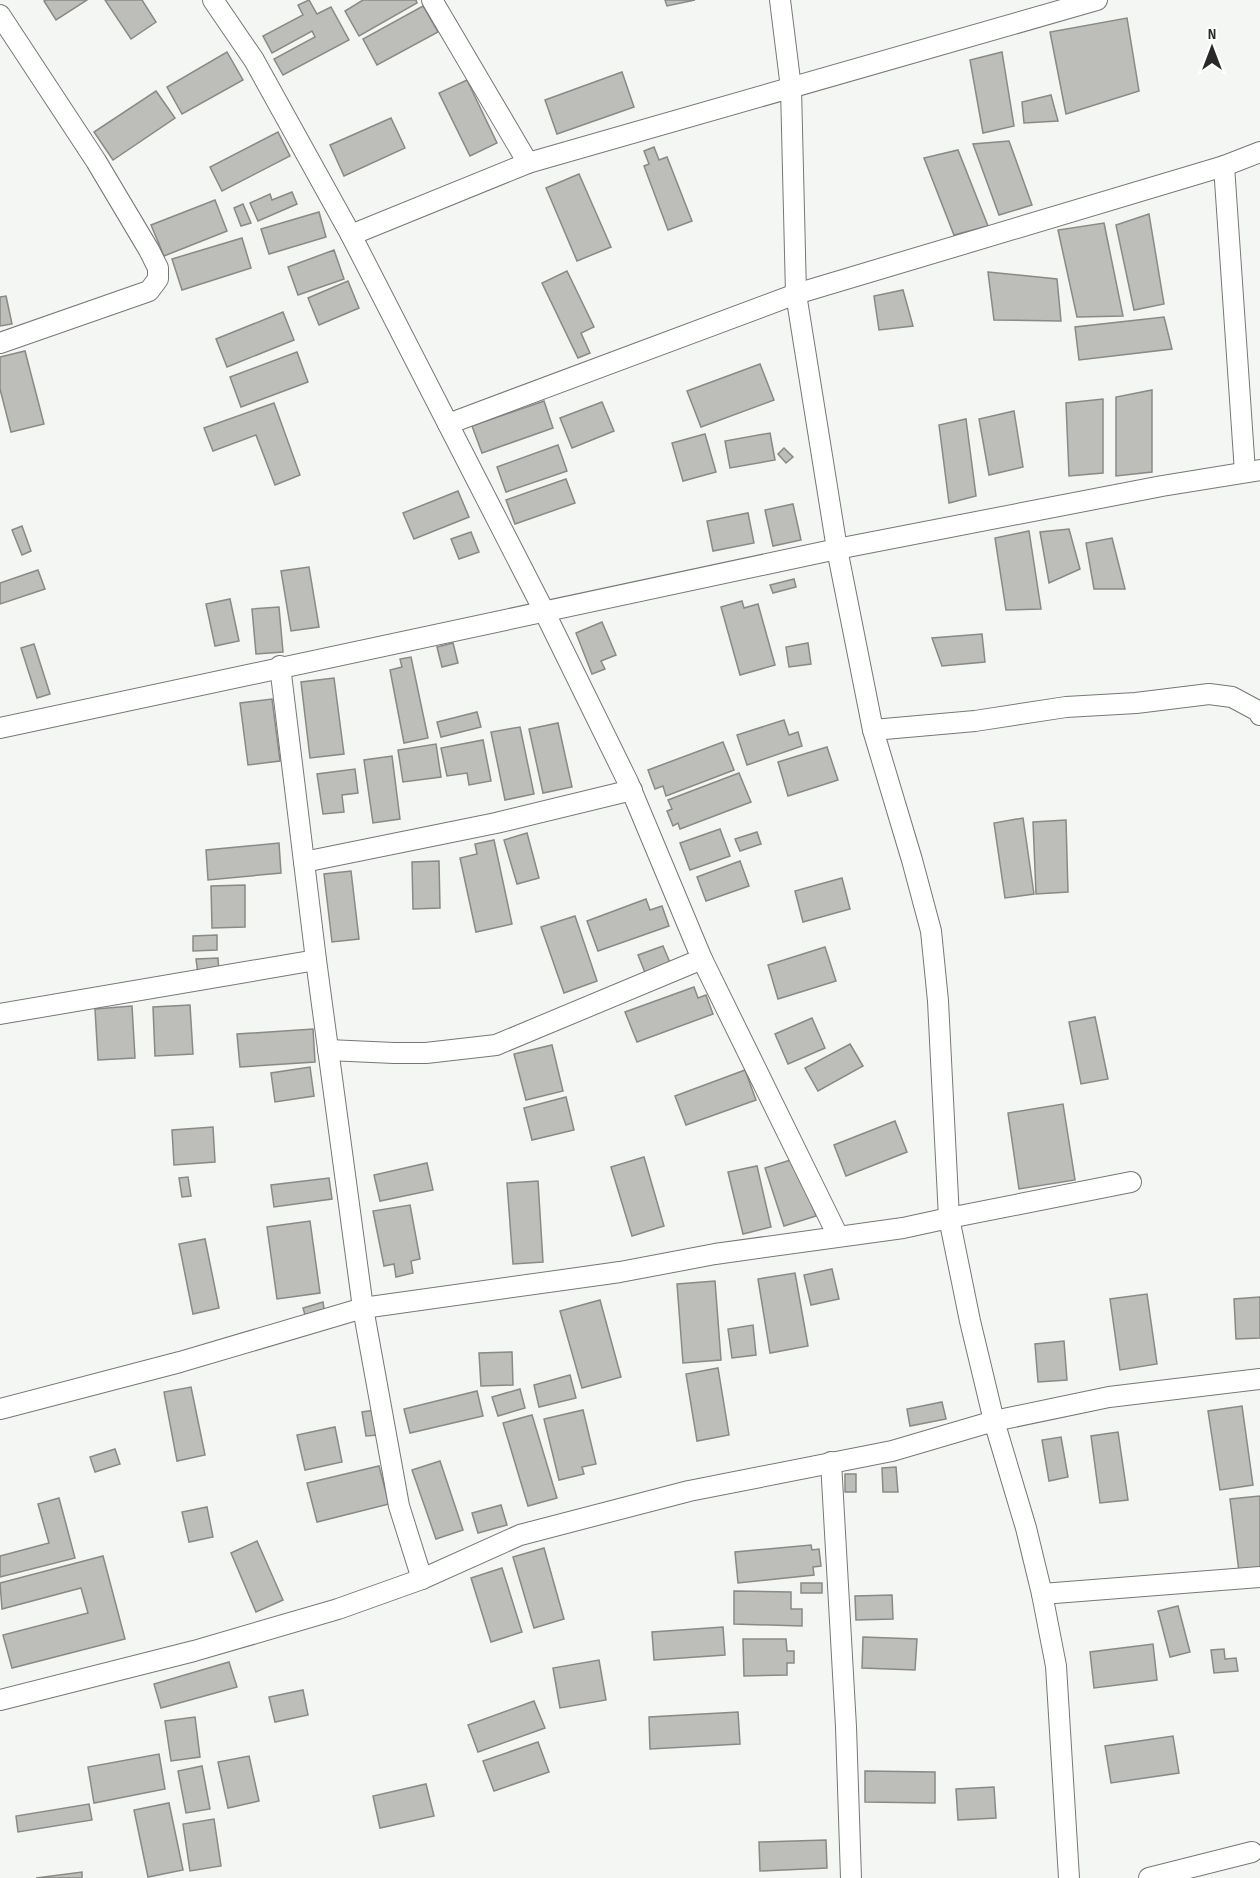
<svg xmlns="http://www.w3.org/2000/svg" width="1260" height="1878" font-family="'Sofia Sans Condensed',sans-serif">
	<rect width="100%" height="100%" fill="#f4f6f3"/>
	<g fill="#bdbeba" stroke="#898986" stroke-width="1.5">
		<path d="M46,0H87L56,20L44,1Z"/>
		<path d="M105,0H142L156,22L131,39Z"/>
		<path d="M309,0L317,14L331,7L349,40L283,75L274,59L315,37L312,31L272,53L263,36L303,15L298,5Z"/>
		<path d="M363,0H416L417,3L359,36L345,11Z"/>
		<path d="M665,0H695L667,6Z"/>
		<path d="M423,6L438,32L377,65L363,39Z"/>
		<path d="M1127,18L1139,91L1066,114L1050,32Z"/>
		<path d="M227,52L243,80L182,114L167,87Z"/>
		<path d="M1002,52L1014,126L983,133L970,60Z"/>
		<path d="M622,72L634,107L557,134L545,100Z"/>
		<path d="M467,80L497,143L470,156L439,93Z"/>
		<path d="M156,91L175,118L113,160L94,132Z"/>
		<path d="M1051,95L1058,121L1024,123L1022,102Z"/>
		<path d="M391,118L405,148L344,176L330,145Z"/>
		<path d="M278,132L290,156L222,191L210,167Z"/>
		<path d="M1009,141L1032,205L999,215L973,144Z"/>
		<path d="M654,147L659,160L667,157L692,221L668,230L644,166L649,164L644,151Z"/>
		<path d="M958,150L988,226L954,235L924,158Z"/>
		<path d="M579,174L611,247L577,261L546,188Z"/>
		<path d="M292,192L297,204L258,221L250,203L270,194L272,200Z"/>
		<path d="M215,200L227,231L164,256L151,225Z"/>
		<path d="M243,204L251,223L241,226L234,208Z"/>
		<path d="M319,212L326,237L269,254L261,229Z"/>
		<path d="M1149,214L1164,304L1134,310L1116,225Z"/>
		<path d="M1104,223L1123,316L1077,317L1058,230Z"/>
		<path d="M242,238L251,268L182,290L172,259Z"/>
		<path d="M334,250L344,279L298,295L288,267Z"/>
		<path d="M567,271L594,327L581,333L590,353L578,358L542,283Z"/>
		<path d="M988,272L1057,279L1061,321L994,320Z"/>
		<path d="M348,281L359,308L319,325L308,298Z"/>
		<path d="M903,290L913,326L879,330L874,296Z"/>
		<path d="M6,296L12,324L0,326V297Z"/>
		<path d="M283,312L294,340L227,367L216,339Z"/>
		<path d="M1164,317L1172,349L1079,360L1075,327Z"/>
		<path d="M25,351L44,424L11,432L0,389V357Z"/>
		<path d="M297,352L308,382L241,407L230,377Z"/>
		<path d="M760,364L774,400L701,427L687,391Z"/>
		<path d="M1152,390V472L1116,476V397Z"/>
		<path d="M1103,399V473L1069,476L1066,403Z"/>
		<path d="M544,401L553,428L482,453L472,426Z"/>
		<path d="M602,402L614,431L572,448L560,418Z"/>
		<path d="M274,403L300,475L275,485L256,435L213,451L204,428Z"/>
		<path d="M1014,411L1023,467L989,475L979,419Z"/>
		<path d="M966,419L976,496L949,503L939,425Z"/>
		<path d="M770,433L775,460L730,468L725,441Z"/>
		<path d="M705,434L716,472L683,481L672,443Z"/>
		<path d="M558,445L567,471L506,492L497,467Z"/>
		<path d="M784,448L793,457L786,463L778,454Z"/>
		<path d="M566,479L575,503L515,524L506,500Z"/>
		<path d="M458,491L469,517L414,539L403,513Z"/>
		<path d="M793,504L801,540L773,546L765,510Z"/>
		<path d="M748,513L754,543L713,551L707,521Z"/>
		<path d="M22,526L31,551L22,555L12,530Z"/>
		<path d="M1069,529L1080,569L1049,583L1040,532Z"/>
		<path d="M1029,531L1041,609L1006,610L995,538Z"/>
		<path d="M471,532L479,552L459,559L451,539Z"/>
		<path d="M1112,538L1125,589H1094L1086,543Z"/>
		<path d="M309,567L319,627L291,631L281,571Z"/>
		<path d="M38,570L45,589L0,604V583Z"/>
		<path d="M794,579L796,587L773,593L770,585Z"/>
		<path d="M230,599L239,641L215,646L206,604Z"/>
		<path d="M742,601L744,608L758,604L775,665L740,675L721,607Z"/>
		<path d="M279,607L283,652L256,654L252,609Z"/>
		<path d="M602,622L616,655L601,661L605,669L592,674L576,633Z"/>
		<path d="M982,634L985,662L942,666L932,638Z"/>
		<path d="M453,643L458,663L442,667L437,647Z"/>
		<path d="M808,643L811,664L789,667L786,647Z"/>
		<path d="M34,644L50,694L37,698L21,648Z"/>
		<path d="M411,657L428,738L404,743L390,670L402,667L400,659Z"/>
		<path d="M334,678L344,754L310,758L301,682Z"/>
		<path d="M272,699L280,761L248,765L240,703Z"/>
		<path d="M477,712L481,727L441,737L437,722Z"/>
		<path d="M784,720L789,735L798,732L802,746L747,765L737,735Z"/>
		<path d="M558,723L572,787L543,793L529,729Z"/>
		<path d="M520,727L534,794L505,800L491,732Z"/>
		<path d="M483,740L491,781L469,785L467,773L447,776L441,748Z"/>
		<path d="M723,742L734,770L666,796L663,786L655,789L648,770Z"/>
		<path d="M436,744L441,777L403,782L398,750Z"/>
		<path d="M827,747L838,780L788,796L778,762Z"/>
		<path d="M392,756L400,819L373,823L364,760Z"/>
		<path d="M355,769L358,793L342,795L344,812L323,814L317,774Z"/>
		<path d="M739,773L751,802L680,829L678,823L673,826L667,811L672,809L668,800Z"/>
		<path d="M1023,818L1034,894L1005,898L994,823Z"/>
		<path d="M1066,820L1068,892L1036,894L1033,822Z"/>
		<path d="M720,829L730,856L690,870L680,843Z"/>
		<path d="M757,832L761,844L740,851L735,839Z"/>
		<path d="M527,833L539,878L517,884L504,840Z"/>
		<path d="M494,840L512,924L476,932L460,858L477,854L475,844Z"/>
		<path d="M279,843L281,873L208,880L206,850Z"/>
		<path d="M439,861L440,908L413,909L412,862Z"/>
		<path d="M740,861L749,886L706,901L697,877Z"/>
		<path d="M351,871L359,939L332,942L324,874Z"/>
		<path d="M842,878L850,909L803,922L795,891Z"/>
		<path d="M245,885V927L212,928L211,886Z"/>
		<path d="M646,899L650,910L662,906L669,926L598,951L587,921Z"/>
		<path d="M575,916L597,981L564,993L541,927Z"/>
		<path d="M217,935V950L193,951V936Z"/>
		<path d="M663,946L671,965L646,975L638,955Z"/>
		<path d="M825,947L836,981L778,999L768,965Z"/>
		<path d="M218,958L219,973L198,974L196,959Z"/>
		<path d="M694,987L698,998L706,995L713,1014L637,1042L625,1012Z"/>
		<path d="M190,1005L193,1054L155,1056L153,1007Z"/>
		<path d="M132,1006L135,1058L98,1060L95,1009Z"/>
		<path d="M1095,1017L1108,1079L1081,1084L1069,1022Z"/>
		<path d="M812,1018L825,1048L788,1064L775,1034Z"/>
		<path d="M313,1029L315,1062L240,1067L237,1034Z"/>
		<path d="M850,1044L863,1066L818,1091L805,1068Z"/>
		<path d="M552,1045L563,1091L526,1100L514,1054Z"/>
		<path d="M310,1067L314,1096L275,1102L271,1073Z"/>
		<path d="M745,1070L756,1100L686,1125L675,1096Z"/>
		<path d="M566,1097L574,1130L532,1140L524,1108Z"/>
		<path d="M1063,1104L1075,1180L1019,1189L1008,1113Z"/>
		<path d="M895,1121L907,1152L846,1176L834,1145Z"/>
		<path d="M213,1127L215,1162L174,1165L172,1130Z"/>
		<path d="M644,1157L664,1226L632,1236L611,1167Z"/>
		<path d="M797,1158L816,1216L784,1226L765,1168Z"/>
		<path d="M427,1163L433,1190L380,1201L374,1175Z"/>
		<path d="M757,1166L771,1227L743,1234L728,1172Z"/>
		<path d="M188,1177L191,1196L182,1197L179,1178Z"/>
		<path d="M329,1178L332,1199L274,1207L271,1185Z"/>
		<path d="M538,1181L543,1262L513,1264L507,1183Z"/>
		<path d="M410,1205L420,1259L411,1261L413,1273L396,1277L394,1264L384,1266L373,1211Z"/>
		<path d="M310,1221L320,1293L277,1299L267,1227Z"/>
		<path d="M205,1239L219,1308L193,1314L179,1244Z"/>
		<path d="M832,1269L839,1299L811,1305L804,1275Z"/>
		<path d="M795,1273L808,1346L770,1353L758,1279Z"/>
		<path d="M715,1281L721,1360L683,1363L677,1284Z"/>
		<path d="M1147,1294L1157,1364L1120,1370L1110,1299Z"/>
		<path d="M1260,1297V1338L1236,1339L1234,1299Z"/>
		<path d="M600,1300L621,1377L582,1388L560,1311Z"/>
		<path d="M323,1302L324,1309L305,1315L303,1308Z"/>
		<path d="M753,1325L756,1355L732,1358L728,1329Z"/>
		<path d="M1064,1341L1067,1380L1038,1382L1035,1344Z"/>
		<path d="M512,1352L513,1385L481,1386L479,1353Z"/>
		<path d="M718,1368L729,1435L697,1441L686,1374Z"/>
		<path d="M570,1375L576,1398L539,1407L534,1385Z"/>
		<path d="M191,1387L205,1455L177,1461L164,1392Z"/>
		<path d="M520,1389L525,1408L498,1416L492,1397Z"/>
		<path d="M477,1391L483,1416L410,1433L404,1409Z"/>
		<path d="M942,1402L946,1419L910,1426L907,1409Z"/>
		<path d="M1242,1406L1253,1485L1220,1490L1208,1411Z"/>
		<path d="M375,1410L378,1435L366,1436L362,1412Z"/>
		<path d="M583,1410L596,1464L582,1467L584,1474L559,1480L544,1419Z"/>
		<path d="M532,1415L557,1498L528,1506L503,1423Z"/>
		<path d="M335,1427L342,1462L305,1470L297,1435Z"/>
		<path d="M1118,1432L1128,1500L1100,1503L1091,1436Z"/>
		<path d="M1061,1437L1068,1477L1049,1481L1042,1440Z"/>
		<path d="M115,1449L120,1464L95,1472L90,1457Z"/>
		<path d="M440,1461L463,1530L436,1539L412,1470Z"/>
		<path d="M379,1466L389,1504L317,1522L307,1483Z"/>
		<path d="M896,1467L898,1492H883L882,1468Z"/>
		<rect x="845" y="1474" width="11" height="18"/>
		<path d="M1260,1496V1569L1239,1572L1230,1499Z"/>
		<path d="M59,1498L75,1558L0,1577V1556L49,1543L38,1504Z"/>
		<path d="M501,1505L507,1525L478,1533L472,1513Z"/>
		<path d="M207,1507L213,1537L189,1542L182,1512Z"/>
		<path d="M257,1541L283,1600L256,1612L231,1553Z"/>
		<path d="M811,1545L812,1550L819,1549L821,1566L813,1567L814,1575L738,1583L735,1552Z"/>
		<path d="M544,1548L564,1619L534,1628L513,1557Z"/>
		<path d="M103,1556L125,1639L12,1668L3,1635L88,1613L81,1588L2,1609L0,1583Z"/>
		<path d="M502,1568L522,1632L491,1642L471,1578Z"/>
		<rect x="801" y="1583" width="21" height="10"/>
		<path d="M734,1591L791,1592V1609H802V1626L734,1624Z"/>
		<path d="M892,1595L893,1619L856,1620L855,1596Z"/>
		<path d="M1178,1606L1190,1652L1170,1657L1158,1611Z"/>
		<path d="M723,1627L725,1655L654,1660L652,1632Z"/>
		<path d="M863,1637L917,1639L915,1670L862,1668Z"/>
		<path d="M743,1639H786L787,1651H794V1663H787V1675L744,1676Z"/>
		<path d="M1153,1644L1157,1680L1094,1688L1090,1652Z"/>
		<path d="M1224,1649L1225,1659L1236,1658L1238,1671L1214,1673L1211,1650Z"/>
		<path d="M599,1660L606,1700L560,1708L553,1668Z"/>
		<path d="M229,1662L237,1687L161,1708L154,1684Z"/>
		<path d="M303,1690L308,1715L275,1722L269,1697Z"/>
		<path d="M534,1701L545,1728L478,1752L468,1725Z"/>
		<path d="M738,1712L740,1744L650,1749L649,1717Z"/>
		<path d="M195,1717L200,1757L171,1761L165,1721Z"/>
		<path d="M1173,1736L1179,1773L1111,1783L1105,1746Z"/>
		<path d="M538,1742L549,1772L494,1791L483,1761Z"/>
		<path d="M159,1754L165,1789L94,1803L88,1767Z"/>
		<path d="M249,1756L259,1801L228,1808L218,1762Z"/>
		<path d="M202,1766L210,1809L186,1813L178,1771Z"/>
		<path d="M865,1771L935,1772V1803L865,1802Z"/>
		<path d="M426,1784L434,1816L380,1828L373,1796Z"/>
		<path d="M994,1787L996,1818L958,1820L956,1789Z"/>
		<path d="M169,1803L183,1870L148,1877L134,1810Z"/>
		<path d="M89,1804L92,1820L18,1832L16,1816Z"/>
		<path d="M214,1819L221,1866L190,1871L183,1824Z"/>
		<path d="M826,1840L827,1868L760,1871L759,1842Z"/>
		<path d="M82,1872V1878H36Z"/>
	</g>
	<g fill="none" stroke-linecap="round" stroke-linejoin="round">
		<g stroke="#767875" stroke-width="22">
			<g id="minor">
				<path d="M213,0L254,60L351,235L544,611L628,782L702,959L838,1236"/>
				<path d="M432,0L528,163"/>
				<path d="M780,0L791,88L796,294L837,549L873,730L912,860L931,931L938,1001L949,1218L1131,1182"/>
				<path d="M0,15L96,161L149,250L158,268V279L149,291L0,343"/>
				<path d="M1224,166L1245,472"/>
				<path d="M351,235L528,163L1097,0"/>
				<path d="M448,424L796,294L1224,166L1260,152"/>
				<path d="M280,666L316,960L363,1308L399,1506L422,1579"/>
				<path d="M0,728L837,549L1162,486L1260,470"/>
				<path d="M873,730L975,721L1066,707L1136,703L1209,694L1232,697L1258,711L1260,715"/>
				<path d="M304,862L496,823L632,790"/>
				<path d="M0,1014L316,960"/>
				<path d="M328,1050L394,1053H426L496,1045L702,959"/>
				<path d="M0,1409L180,1362L363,1308L620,1272L715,1254L903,1228L949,1218L970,1321L994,1421L1109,1397L1260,1379"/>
				<path d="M831,1462L846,1727L851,1878"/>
				<path d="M1042,1594L1260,1577"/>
				<path d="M0,1700L194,1651L338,1609L422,1579L520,1535L689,1491L892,1451L994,1421L1026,1528L1042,1594L1056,1666L1069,1878"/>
				<path d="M1149,1878L1252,1852"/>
			</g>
		</g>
		<use href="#minor" stroke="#fff" stroke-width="20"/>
	</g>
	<g transform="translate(1212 48)" stroke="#ffffff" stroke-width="4.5" paint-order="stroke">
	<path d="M0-4.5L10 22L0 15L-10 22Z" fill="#282928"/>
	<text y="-9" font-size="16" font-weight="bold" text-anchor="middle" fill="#282928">N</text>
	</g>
</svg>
